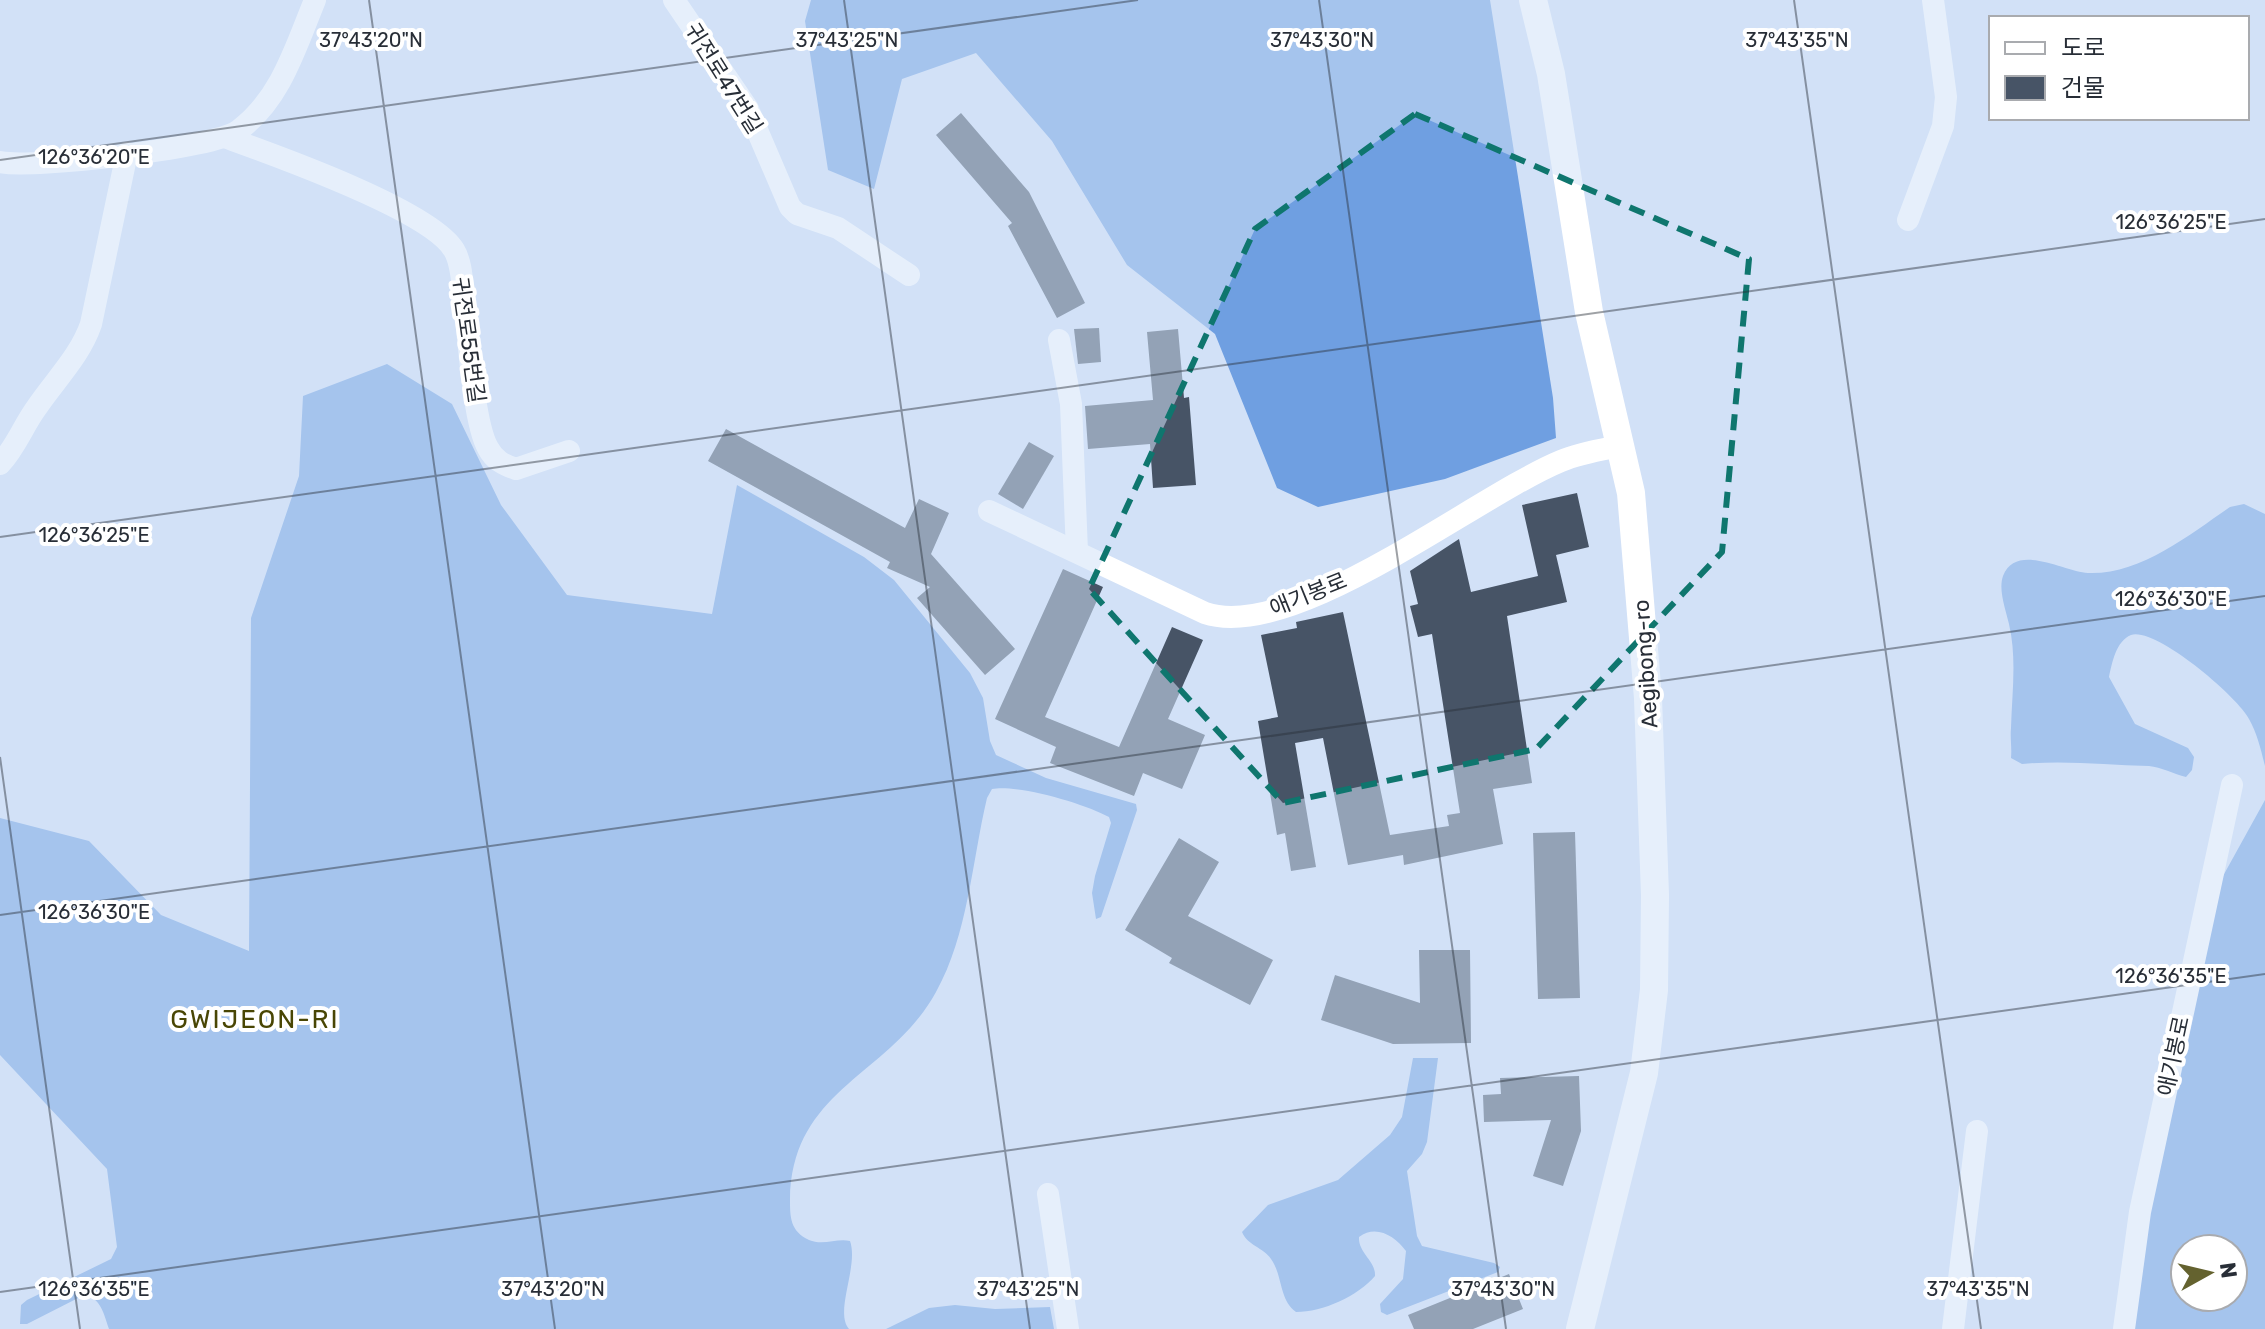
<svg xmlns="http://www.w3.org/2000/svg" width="2265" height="1329" font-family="Rubik,'Noto Sans KR',sans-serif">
	<rect width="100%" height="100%" fill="#d2e1f7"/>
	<g fill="#6f9fe1" fill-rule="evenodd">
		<path d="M811,0H1490L1553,398L1556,438L1445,479L1318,507L1277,488L1215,334L1127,265L1052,141L976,53L902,79L874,189L828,170L805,21Z"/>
		<path d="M387,364L452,404L501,505L567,595L712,614L737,485L864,557L894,580L970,673L983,698L990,741L996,755L1046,778L1136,804L1137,810L1101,917L1096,919L1092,893L1095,876L1111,823L1109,817C1086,804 1018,784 992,789L987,798C972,861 968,935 936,992C890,1076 792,1088 790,1199C790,1217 790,1231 809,1240C823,1246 837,1238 850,1241C859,1266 834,1312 849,1329H109C104,1315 101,1297 84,1295L27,1324H20L21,1305L27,1300L111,1259L117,1247L107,1169L0,1055V818L89,841L161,915L249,951L251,618L299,476L303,396Z"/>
		<path d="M2244,504L2265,514V766C2261,750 2257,733 2249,719C2238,697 2156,627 2131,635C2116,641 2112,663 2109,677L2135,724L2188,748L2194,757L2192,770L2186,777C2174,774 2161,767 2149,766C2107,765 2065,760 2022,764L2011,758C2012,747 2010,738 2011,728C2012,693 2017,658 2009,624C2006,610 1998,590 2003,576C2016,542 2065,572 2088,573C2140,575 2189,535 2230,507Z"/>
		<path d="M2265,800V1329H2134L2139,1249L2223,876ZM2185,1249H2233V1297H2185Z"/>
		<path d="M1413,1058H1438L1427,1142L1422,1154L1407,1171L1417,1236L1422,1246L1494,1263L1500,1267L1498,1272L1387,1315L1381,1312L1380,1304L1403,1279L1406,1251C1395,1236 1376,1224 1359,1237C1358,1253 1376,1261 1375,1276C1358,1296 1323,1312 1296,1312C1279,1300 1283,1276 1271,1259C1263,1247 1248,1246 1242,1232L1268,1205L1338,1180L1390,1135L1402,1117Z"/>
		<path d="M955,1305L995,1309L1050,1307L1054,1329H886L929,1308Z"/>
	</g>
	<g fill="#475466">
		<path d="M961,113L1029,192L1085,303L1057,318L1008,226L1012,223L936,135Z"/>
		<path d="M1099,328L1101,362L1078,364L1074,329Z"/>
		<path d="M1178,329L1184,398L1189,397L1196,485L1153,488L1150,444L1088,449L1085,406L1153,400L1147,332Z"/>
		<path d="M726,429L905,528L919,499L949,513L931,554L1015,649L985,675L917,598L930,587L887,568L890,562L708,461Z"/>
		<path d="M1029,442L1054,456L1023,509L998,494Z"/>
		<path d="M1577,493L1589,547L1556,555L1567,602L1507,616L1532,783L1493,789L1503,844L1404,865L1403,855L1348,865L1323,738L1295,743L1316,867L1291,871L1285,833L1277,835L1258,721L1278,717L1261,635L1297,628L1296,622L1343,612L1390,835L1449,826L1447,815L1460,813L1432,634L1418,637L1410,606L1418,604L1410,571L1459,539L1471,592L1538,576L1522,505Z"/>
		<path d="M1063,569L1103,587L1045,717L1119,747L1172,627L1203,640L1168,719L1205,735L1182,789L1143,773L1134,796L1050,763L1056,747L995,719Z"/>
		<path d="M1575,832L1580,998L1538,999L1533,833Z"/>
		<path d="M1179,838L1219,862L1188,916L1273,960L1250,1005L1169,963L1172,958L1125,930Z"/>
		<path d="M1419,950H1470L1471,1043L1393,1044L1321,1020L1335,975L1420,1003Z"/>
		<path d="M1579,1076L1581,1131L1563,1186L1533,1176L1551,1120L1484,1122L1483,1095L1501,1094L1500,1078Z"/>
		<path d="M1509,1274L1523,1309L1473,1329H1414L1408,1315Z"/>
	</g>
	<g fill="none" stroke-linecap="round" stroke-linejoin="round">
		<g stroke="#fff" stroke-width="22">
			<path d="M674,0L748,109L790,207L797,214L838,228L909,275"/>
			<path d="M227,138C274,155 430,210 454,250C462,263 462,283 464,298C468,331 473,422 488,448C494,460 504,465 516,469L569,451"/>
			<path d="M0,162C31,169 217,148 239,130C281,99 296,46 315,0"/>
			<path d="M1908,220L1943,126L1946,97L1933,0"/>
			<path d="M1059,340L1071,404L1077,552"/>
			<path d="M0,464C16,447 23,426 37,407C56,379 80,356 91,324L127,153"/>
			<path d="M989,511L1205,613C1293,643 1476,496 1561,461C1580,453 1600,450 1620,446"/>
			<path d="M1048,1194L1068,1329"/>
			<path d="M1953,1329L1977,1131"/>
			<path d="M2124,1329L2140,1212L2232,785"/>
		</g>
		<path stroke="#fff" stroke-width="28" d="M1533,0L1551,74L1589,312L1631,493L1648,698L1655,895L1654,990L1644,1073L1580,1329"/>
	</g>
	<path d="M0 0H2265V1329H0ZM1415,114L1749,259L1722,552L1536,749L1283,803L1089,589L1255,229Z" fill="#d2e1f7" fill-opacity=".55" fill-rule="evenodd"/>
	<path fill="none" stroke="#0f766e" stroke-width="6" stroke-dasharray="16 10" stroke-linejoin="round" d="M1415,114L1749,259L1722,552L1536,749L1283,803L1089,589L1255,229Z"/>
	<path fill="none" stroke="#282e37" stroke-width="2" stroke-opacity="0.45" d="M369,0L555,1329M844,0L1030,1329M1319,0L1506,1329M1794,0L1981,1329M0,160L1138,0M0,537L2265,219M0,757L80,1329M0,915L2265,596M0,1292L2265,974"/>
	<g text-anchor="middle" stroke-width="8" stroke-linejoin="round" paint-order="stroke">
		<g font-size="22" fill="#282e37" stroke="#fff">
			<text transform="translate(724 78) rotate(58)" y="8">귀전로47번길</text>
			<text transform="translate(469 340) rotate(82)" y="8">귀전로55번길</text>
			<text transform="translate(1308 594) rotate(-22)" y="8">애기봉로</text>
			<text transform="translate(1645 664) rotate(-94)" y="8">Aegibong-ro</text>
			<text transform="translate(2173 1056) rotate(-78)" y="8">애기봉로</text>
		</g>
		<g font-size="26" letter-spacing="2" fill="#494604" stroke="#fff">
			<text x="255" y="1028">GWIJEON-RI</text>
		</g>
	</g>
	<g font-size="20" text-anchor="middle" fill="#282e37" stroke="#fff" stroke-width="8" stroke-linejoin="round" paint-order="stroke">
		<text x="371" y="47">37°43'20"N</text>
		<text x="847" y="47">37°43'25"N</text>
		<text x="1322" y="47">37°43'30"N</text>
		<text x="1797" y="47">37°43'35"N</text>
		<text x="94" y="164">126°36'20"E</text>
		<text x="2171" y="229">126°36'25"E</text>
		<text x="94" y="542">126°36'25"E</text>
		<text x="2171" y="606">126°36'30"E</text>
		<text x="94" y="919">126°36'30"E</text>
		<text x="2171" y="983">126°36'35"E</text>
		<text x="94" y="1296">126°36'35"E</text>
		<text x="553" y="1296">37°43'20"N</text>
		<text x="1028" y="1296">37°43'25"N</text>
		<text x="1503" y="1296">37°43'30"N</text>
		<text x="1978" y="1296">37°43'35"N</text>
	</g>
	<rect x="1989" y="16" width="260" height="104" fill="#ffffff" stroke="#a9abaf" stroke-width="2"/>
	<rect x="2005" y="42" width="40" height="12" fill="#ffffff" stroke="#a9abaf" stroke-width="2"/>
	<text x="2061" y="56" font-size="24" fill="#282e37">도로</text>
	<rect x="2005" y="76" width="40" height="24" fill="#475466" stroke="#a9abaf" stroke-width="2"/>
	<text x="2061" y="96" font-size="24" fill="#282e37">건물</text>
	<g transform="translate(2209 1273) rotate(82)"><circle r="38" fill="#ffffff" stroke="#a9abaf" stroke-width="2"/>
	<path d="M0-6L14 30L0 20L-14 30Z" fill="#64622f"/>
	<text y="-12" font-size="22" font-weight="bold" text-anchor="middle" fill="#282e37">N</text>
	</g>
</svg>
